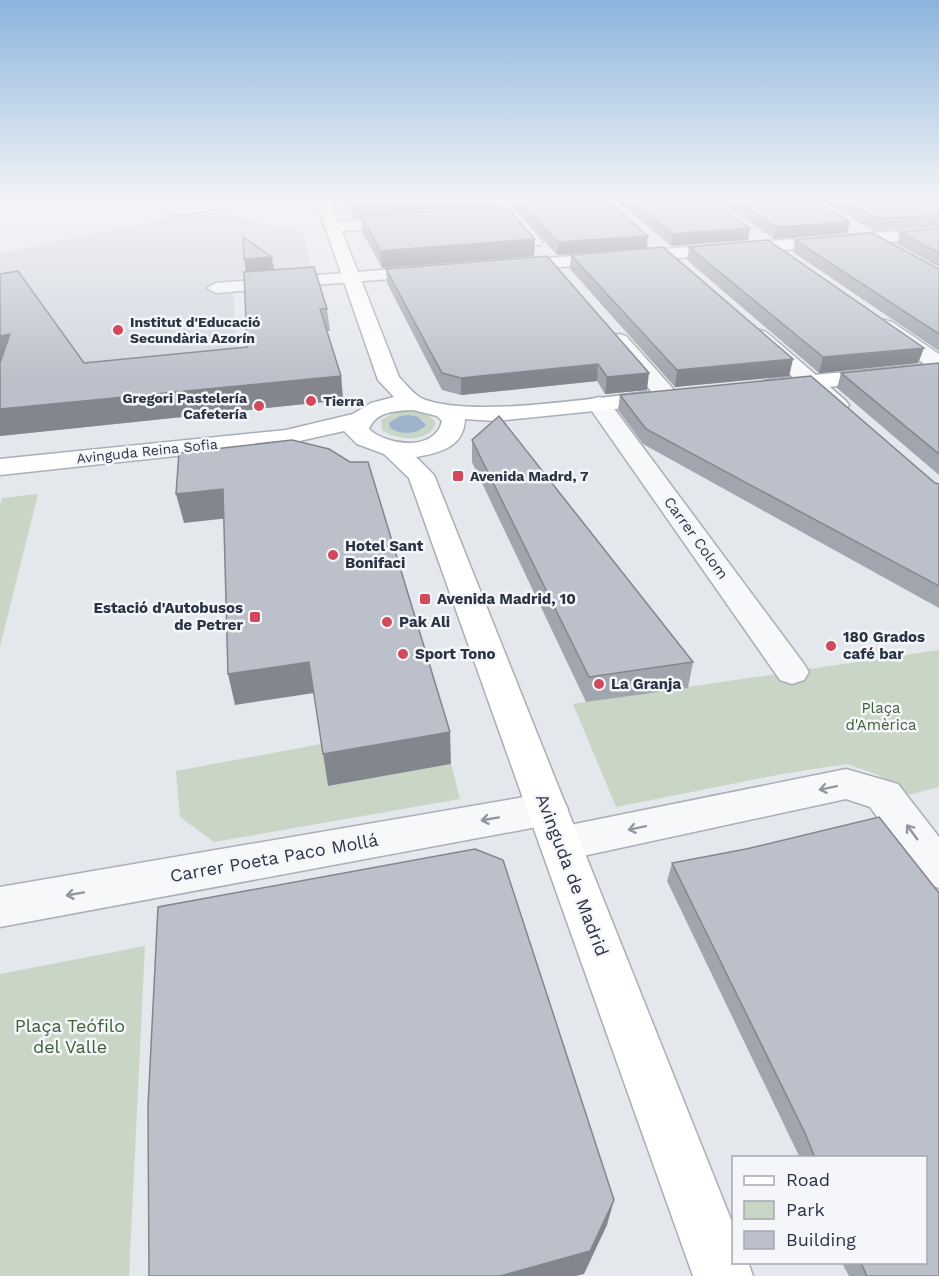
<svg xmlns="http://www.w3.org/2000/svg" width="939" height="1276" font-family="'Work Sans',sans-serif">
	<rect width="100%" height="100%" fill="#e4e7ec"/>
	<path fill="#d2d6de" d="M203,211L303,231L312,272L232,279L239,367L0,389V253Z"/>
	<g fill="#c9d6c5">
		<path d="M406,411C418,412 429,412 436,423C429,444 396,440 382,430L381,420L396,412Z"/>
		<path d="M38,494L0,647V506L2,498Z"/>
		<path d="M939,650V787L908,795L878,775L847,764L782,774L616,807L573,704Z"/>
		<path d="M321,744L328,786L451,764L460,799L214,842L180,817L176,771Z"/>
		<path d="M145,946L129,1276H0V974Z"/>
	</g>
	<path fill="#9fb4cc" d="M409,415L418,417L426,425C417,435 401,435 390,428L389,423L400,416Z"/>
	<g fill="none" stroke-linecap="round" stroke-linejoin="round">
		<g stroke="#a9aeb7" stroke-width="3">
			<g id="street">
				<path d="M136,198H155L176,206L237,198H273L266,202L174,215Z"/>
				<path d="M489,198H504L540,239L542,242L540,245H528Z"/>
				<path d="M406,218L411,220L414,223L411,226L333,232L325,227L333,222Z"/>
				<path d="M939,228V238L507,271L498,266L507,261Z"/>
				<path d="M432,266L438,267L441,271L438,275L216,293L207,288L216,283Z"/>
				<path d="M885,320L892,322L939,354V370L931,369L878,330L875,326L878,322Z"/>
				<path d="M759,330L766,332L845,400L849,405L845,410H829L752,340L749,336L752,332Z"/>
				<path d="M619,334L626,336L676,392L679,397L676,402H660L609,340L612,336Z"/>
				<path d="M599,397L607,399L804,664L809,672L804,680L792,684L780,680L587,404L591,399Z"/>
				<path d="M846,769L898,784L939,837V888L924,883L870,807L846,799L560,861L545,856L539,844L545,832L560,827Z"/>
				<path d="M548,793L562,798L568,809L562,820L548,825L0,927V887Z"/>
			</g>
		</g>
		<g stroke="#a9aeb7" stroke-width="3">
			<g id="secondary">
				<path d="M315,198H329L399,377C406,384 414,395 423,399C473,419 607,396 664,390L672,392L675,397L672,402L664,404L495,421L465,419C464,447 440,453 416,457L434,475L734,1227V1262H748L753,1276H693L409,478L384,454L357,444L344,431L286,444L0,475V459L286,430L353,414L371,403L394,397L378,380ZM413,410L437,416L442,421C435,452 387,446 369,429C376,411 396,411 413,410Z"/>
				<path d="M939,363V375L772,393L764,391L761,386L764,381L772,379Z"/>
			</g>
		</g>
		<use href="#street" fill="#f7f8fa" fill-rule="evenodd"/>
		<use href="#secondary" fill="#fff" fill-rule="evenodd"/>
	</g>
	<g fill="#a1a5ae">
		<path d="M343,198H495L496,208L535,239L534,256L382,268L362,232L361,218H354Z"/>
		<path d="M506,198H605L647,248L557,255Z"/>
		<path d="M613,198H707L750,228L748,240L671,246Z"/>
		<path d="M714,198H811L850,222L847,233L774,239Z"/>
		<path d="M816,198H939V206L920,198L939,207V226L875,231Z"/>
		<path d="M939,229V267L897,244L900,232Z"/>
		<path d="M795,240L939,269V351L793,252Z"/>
		<path d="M689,247L924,348L918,363L819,373L687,260Z"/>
		<path d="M571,255L793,359L789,376L675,387L570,269Z"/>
		<path d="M547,256L647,390L605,394L597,381L461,395L442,390L387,283L386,269Z"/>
		<path d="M244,259L274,270L327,309L330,331H327L341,376L343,400L0,436L84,363L247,347L246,272Z"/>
		<path d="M939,363V475L837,388L841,373Z"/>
		<path d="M620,395L939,484V608L643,444L618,410Z"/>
		<path d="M472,440L693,662L688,688L586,702L472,462Z"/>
		<path d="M879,817L939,893V1276H849L842,1263H926V1158H800L667,881L672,863L746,849Z"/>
	</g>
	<g fill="#83868d">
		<path d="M850,222L847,233L774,239L776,227Z"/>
		<path d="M750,228L748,240L671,246L672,234Z"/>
		<path d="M648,236L647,248L557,255L558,242Z"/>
		<path d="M535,239L534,256L382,268L380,251Z"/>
		<path d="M272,257L275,276L247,278L244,259Z"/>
		<path d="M10,334L18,357L0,361V336Z"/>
		<path d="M924,348L918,363L819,373L823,357Z"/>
		<path d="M793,359L789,376L675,387L677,370Z"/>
		<path d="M598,364L597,381L461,395V378Z"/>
		<path d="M649,373L647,390L605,394L607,377Z"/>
		<path d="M341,376L343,400L0,436V409Z"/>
		<path d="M223,489L229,518L184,523L176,494Z"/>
		<path d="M309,662L314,693L235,705L228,674Z"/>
		<path d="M450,732L451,764L328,786L323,754Z"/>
		<path d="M614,1200L607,1225L584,1274L576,1276H500Z"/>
	</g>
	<g fill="#bbc0ca" stroke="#83868d" stroke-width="1.5">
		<path d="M348,198H495L496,199L353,207Z"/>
		<path d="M516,198H605L648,236L558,242Z"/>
		<path d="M628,198H707L750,228L672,234Z"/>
		<path d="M732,198H811L850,222L776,227Z"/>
		<path d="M839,198H920L939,207V215L878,219Z"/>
		<path d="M507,207L535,239L380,251L361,216Z"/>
		<path d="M939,229V253L900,232Z"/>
		<path d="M872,233L939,269V334L795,240Z"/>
		<path d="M243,237L272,257L244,259Z"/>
		<path d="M768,240L924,348L823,357L689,247Z"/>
		<path d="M663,247L793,359L677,370L571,255Z"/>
		<path d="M547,256L649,373L607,377L598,364L461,378L442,373L386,269Z"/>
		<path d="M314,267L327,309H320L341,376L0,409V363L10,334L0,336V274L18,271L84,363L247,347L244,272Z"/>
		<path d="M939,363V454L841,373Z"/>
		<path d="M811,376L935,483L939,484V586L646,429L620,395Z"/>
		<path d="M499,416L693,662L589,677L472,440Z"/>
		<path d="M292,440L329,449L350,462H368L450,732L323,754L309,662L228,674L223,489L176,494L179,453Z"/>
		<path d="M879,817L939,893V1276H867L861,1263H926V1158H815L805,1133L672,863L746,849Z"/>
		<path d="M475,849L503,860L614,1200L590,1251L500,1276H149L148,1106L158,907Z"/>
	</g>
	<defs><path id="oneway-shaft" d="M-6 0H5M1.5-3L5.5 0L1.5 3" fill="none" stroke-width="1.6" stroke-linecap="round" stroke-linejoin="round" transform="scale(1.5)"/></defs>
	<g stroke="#9196a0">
		<use href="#oneway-shaft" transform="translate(828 788) rotate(168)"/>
		<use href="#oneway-shaft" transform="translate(490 819) rotate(170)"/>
		<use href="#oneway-shaft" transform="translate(637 828) rotate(168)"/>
		<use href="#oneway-shaft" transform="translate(912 832) rotate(-126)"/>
		<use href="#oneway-shaft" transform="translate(75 894) rotate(170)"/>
	</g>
	<linearGradient id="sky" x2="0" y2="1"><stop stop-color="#8bb4dd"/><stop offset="0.53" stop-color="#f3f4f6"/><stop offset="1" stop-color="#f3f4f6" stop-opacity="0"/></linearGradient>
	<rect width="939" height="376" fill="url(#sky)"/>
	<g fill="#d1495b" stroke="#f4f6f9" stroke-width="2">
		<circle cx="118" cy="330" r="6"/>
		<circle cx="311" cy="401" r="6"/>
		<circle cx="259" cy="406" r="6"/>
		<rect x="452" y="470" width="12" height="12" rx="3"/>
		<circle cx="333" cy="555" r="6"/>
		<rect x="419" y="593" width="12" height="12" rx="3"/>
		<rect x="249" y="611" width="12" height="12" rx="3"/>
		<circle cx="387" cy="622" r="6"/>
		<circle cx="831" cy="646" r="6"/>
		<circle cx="403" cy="654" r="6"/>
		<circle cx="599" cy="684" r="6"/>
	</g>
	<g text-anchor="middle" stroke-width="5" stroke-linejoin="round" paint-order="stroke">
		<g font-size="14" font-weight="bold" fill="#2b3445" stroke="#f4f6f9" text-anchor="start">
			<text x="130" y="327">Institut d'Educació<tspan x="130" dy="16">Secundària Azorín</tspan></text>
			<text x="247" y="403" text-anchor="end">Gregori Pastelería<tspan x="247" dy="16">Cafetería</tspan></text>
			<text x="323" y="406">Tierra</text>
			<text x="470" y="481">Avenida Madrd, 7</text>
		</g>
		<g font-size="14" fill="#2b3445" stroke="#f4f6f9">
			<text transform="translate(147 451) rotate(-6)" y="5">Avinguda Reina Sofia</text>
		</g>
		<g font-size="15" fill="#2b3445" stroke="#f4f6f9">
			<text transform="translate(696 538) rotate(54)" y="5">Carrer Colom</text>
		</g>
		<g font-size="15" font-weight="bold" fill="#2b3445" stroke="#f4f6f9" text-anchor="start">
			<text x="345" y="551">Hotel Sant<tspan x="345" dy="17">Bonifaci</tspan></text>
			<text x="437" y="604">Avenida Madrid, 10</text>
			<text x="243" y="613" text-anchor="end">Estació d'Autobusos<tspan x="243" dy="17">de Petrer</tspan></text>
			<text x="399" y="627">Pak Ali</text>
			<text x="843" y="642">180 Grados<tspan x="843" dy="17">café bar</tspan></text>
			<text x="415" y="659">Sport Tono</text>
			<text x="611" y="689">La Granja</text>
		</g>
		<g font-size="15" fill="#3f6138" stroke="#f4f6f9">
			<text x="881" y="713">Plaça<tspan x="881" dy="17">d'Amèrica</tspan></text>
		</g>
		<g font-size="18" fill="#2b3445" stroke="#f4f6f9">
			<text transform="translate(274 858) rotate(-10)" y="6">Carrer Poeta Paco Mollá</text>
			<text transform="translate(572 875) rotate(69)" y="6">Avinguda de Madrid</text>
		</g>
		<g font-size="18" fill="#3f6138" stroke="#f4f6f9">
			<text x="70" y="1032">Plaça Teófilo<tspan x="70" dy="21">del Valle</tspan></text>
		</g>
	</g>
	<rect x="732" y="1156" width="195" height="108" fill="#f4f6f9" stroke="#a4a8b1" stroke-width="1.5"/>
	<rect x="744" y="1176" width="30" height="9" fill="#ffffff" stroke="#a4a8b1" stroke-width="1.5"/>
	<text x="786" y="1186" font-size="18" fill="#2b3445">Road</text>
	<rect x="744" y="1201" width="30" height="18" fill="#c9d6c5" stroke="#a4a8b1" stroke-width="1.5"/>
	<text x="786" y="1216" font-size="18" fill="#2b3445">Park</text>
	<rect x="744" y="1231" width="30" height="18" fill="#bbc0ca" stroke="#a4a8b1" stroke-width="1.5"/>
	<text x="786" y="1246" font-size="18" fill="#2b3445">Building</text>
</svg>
